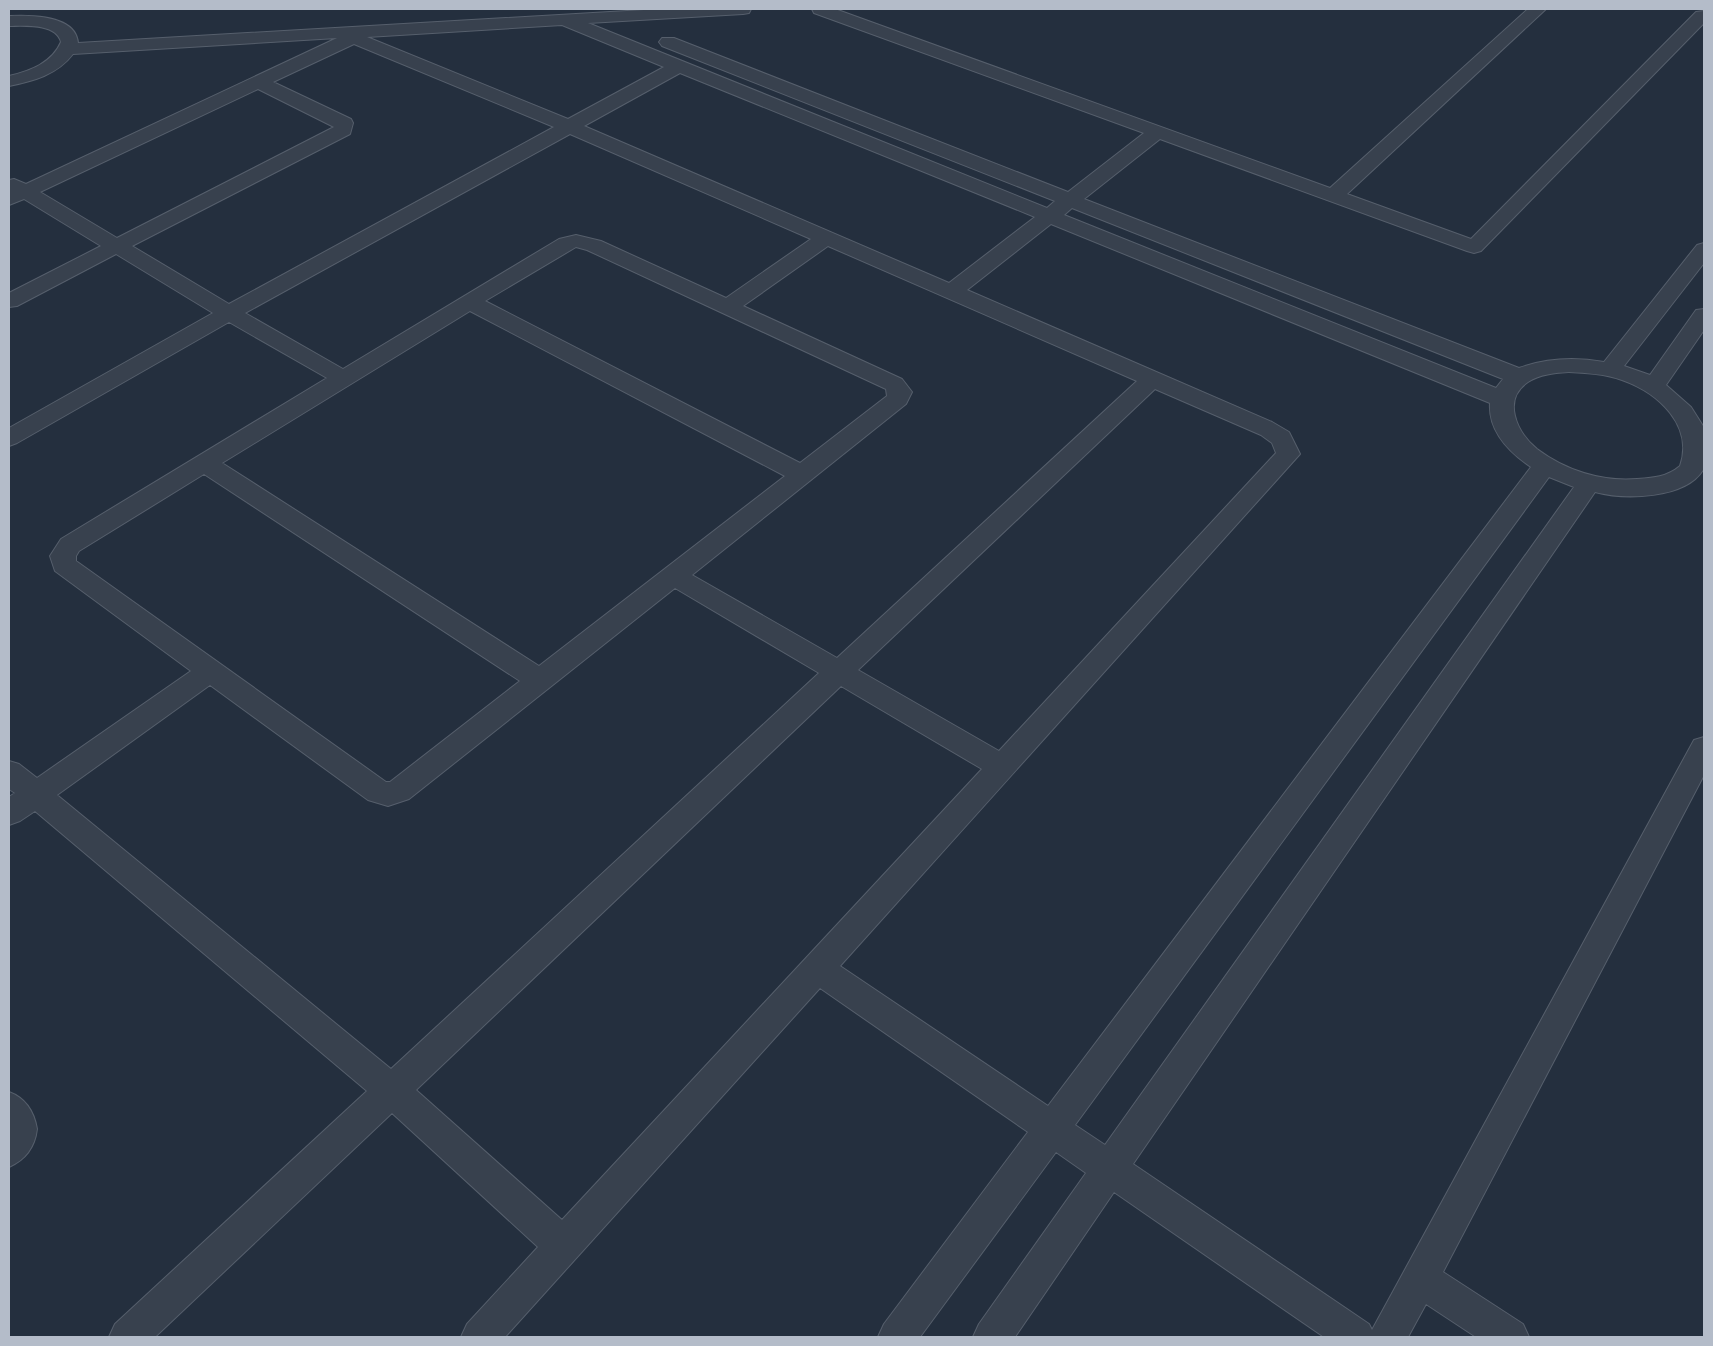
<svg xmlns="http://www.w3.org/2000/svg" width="1713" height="1346" font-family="Barlow,sans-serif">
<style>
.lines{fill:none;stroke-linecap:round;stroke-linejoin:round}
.minor-casing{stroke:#565f6c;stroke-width:2}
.minor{fill:#38414e;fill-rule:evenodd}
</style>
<rect width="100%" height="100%" fill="#242f3e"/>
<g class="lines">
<defs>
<path id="minor" d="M661,9H751L749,13L743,14L588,23L1047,208L1055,201L662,46L659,42L662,38H674L1068,192L1144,133L814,13L812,9H835L1330,188L1528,9H1546L1347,194L1471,239L1696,12L1704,11V23L1481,251L1474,253L1467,251L1160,139L1084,199L1519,368C1547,358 1575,357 1604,362L1697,245L1704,243V263L1624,366L1650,375L1696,310L1704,309V330L1666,385L1691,407L1703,426V470C1685,499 1625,500 1595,492L1133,1164L1369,1324L1372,1330L1694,740L1704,737V775L1443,1272L1523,1324L1529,1337H1476L1426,1304L1408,1337H1324L1114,1192L1015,1337H973L979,1324L1086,1173L1056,1152L920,1337H878L884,1324L1028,1132L820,988L505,1337H461L467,1324L538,1247L392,1113L155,1337H109L115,1324L367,1091L35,811L20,821L9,825V797L15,793L9,789V761L19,764L37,778L191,671L55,571L50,556L61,539L327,378L229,322L17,443L9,446V428L213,313L116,254L17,306L9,307V293L101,246L24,199L9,205V180L14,179L26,184L337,38L73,54C57,75 33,81 9,86V76C30,71 52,63 61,42C56,23 24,26 9,26V16C30,15 76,15 78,43ZM562,25L664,67L568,119L367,37ZM354,44L554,127L229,304L132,246L350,134L353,123L351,119L273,82ZM680,73L1035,217L949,283L584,126ZM258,89L334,127L117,238L40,192ZM570,134L811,239L726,298L601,241L576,235L559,239L343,369L245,313ZM1072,208L1503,379L1496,388L1064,215ZM1051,224L1490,403C1488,431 1509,452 1531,467L1048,1106L840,966L1300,454L1289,432L1272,422L967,290ZM828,246L1137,381L837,658L692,575L906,404L912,392L902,379L743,306ZM576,247L587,250L886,389L887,396L800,463L485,301ZM470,311L785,476L539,666L222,463ZM1569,372C1587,373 1605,374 1622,380C1659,393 1694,426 1680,466C1667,477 1653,478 1637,479C1601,482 1565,470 1537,449C1516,432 1502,399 1528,382C1540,374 1555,373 1569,372ZM1155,389L1261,435L1272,443L1276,453L999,751L858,670ZM204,474L520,681L390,782H386L76,561V556L79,551ZM1549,477L1574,487L1105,1145L1075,1125ZM675,588L819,673L391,1069L57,795L210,685L368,800L388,806L409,799ZM841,686L982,769L562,1220L416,1090Z
M9,1092C25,1098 34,1111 37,1129C35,1147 25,1160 9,1167Z"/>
</defs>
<use href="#minor" class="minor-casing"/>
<use href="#minor" class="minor"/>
</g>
<rect width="1713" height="1346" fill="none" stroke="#b4bcc9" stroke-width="20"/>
</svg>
